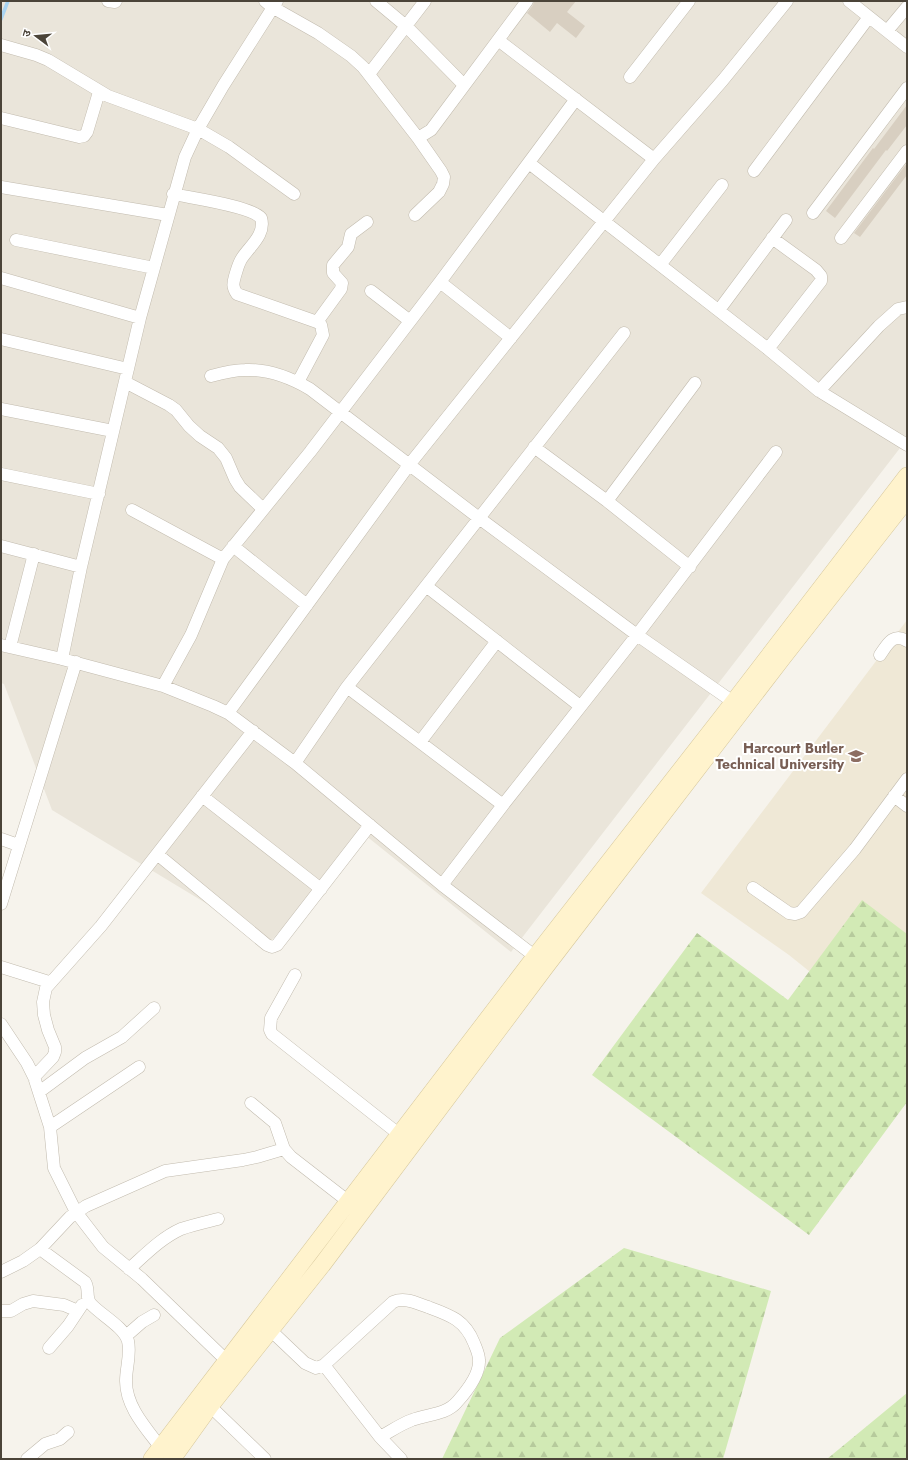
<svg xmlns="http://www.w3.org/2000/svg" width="908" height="1460" font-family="Jost,'Noto Sans Devanagari',sans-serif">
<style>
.residential{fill:#eae5da}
.education{fill:#efe8d6}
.forest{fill:url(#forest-firs)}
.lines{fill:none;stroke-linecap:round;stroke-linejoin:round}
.stream{stroke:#a9d4f2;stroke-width:3.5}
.building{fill:#d8cfc1}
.street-casing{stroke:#c2bbae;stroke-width:13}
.secondary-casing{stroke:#d6c79b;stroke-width:18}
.street{stroke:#fff;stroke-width:12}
.secondary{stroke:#fff3cd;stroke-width:17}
.labels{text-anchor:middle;stroke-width:4;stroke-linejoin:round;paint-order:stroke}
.education-label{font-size:14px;font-weight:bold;fill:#785e54;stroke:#fff;text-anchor:end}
</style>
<defs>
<pattern id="forest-firs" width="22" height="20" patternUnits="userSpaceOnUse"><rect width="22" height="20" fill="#d2eab5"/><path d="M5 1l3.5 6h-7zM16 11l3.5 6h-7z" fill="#b6ca9c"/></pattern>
</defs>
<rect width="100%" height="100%" fill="#f6f3ec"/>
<path class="residential" d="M1,1H907V439L511,952L365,835L270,942L52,810L4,684L1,683Z"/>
<path class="education" d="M907,620V1050L789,955L701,893Z"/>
<path class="forest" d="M862,900L907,934V1102L809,1235L592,1075L697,933L788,1000Z
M624,1248L771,1291L723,1459H442L500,1338Z
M907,1393V1459H827Z"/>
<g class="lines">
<path class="stream" d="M1,19L8,1"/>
</g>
<path class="building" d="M534,1H576L567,12L585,26L576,38L557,23L550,32L527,13L533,5Z
M907,105V125L887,151L886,150L835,218L826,211L873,148L874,149Z
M907,163V175L860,237L854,233Z"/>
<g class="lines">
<defs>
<path id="street" d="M108,1L115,2L116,1
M265,1L272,7L318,33L351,56L363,67L418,138L431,130L527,1
M376,1L406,26L464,85
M849,1L907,47
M887,31L907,7
M498,40L654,159
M1,45L36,55L48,60L108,96L198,129L229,147L294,194
M369,74L425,1
M630,77L689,1
M1,118L79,137L84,136L87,132L99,92
M529,163L768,349L819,391L907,445
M754,171L869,17
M1,187L168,215
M173,194C191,198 251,206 261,218C266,234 250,246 242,258C238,264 237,270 235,276C233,283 232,287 237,294L317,322L321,325L323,335L298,382
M813,213L907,88
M415,215L439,192L443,184L444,177L441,171L418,138
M841,238L907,151
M16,240L154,268
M660,265L722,185
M1,278L140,318
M440,282L511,338
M371,291L410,321
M719,310L786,220
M317,322L341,289L342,283L333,273V265L348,247L351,234L367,222
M1,339L128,369
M768,349L821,281V276L816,270L772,238
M211,376C222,373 234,370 245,370C267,369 291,378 310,389L479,518L637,635L739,706
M125,382L169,405L176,410L189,426L200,436L218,448L226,458L235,479L240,487L263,509
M819,391L879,326L898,309L907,307
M1,409L113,431
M534,447L607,501L690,567
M1,474L99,494
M607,501L695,383
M132,510L223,559
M1,546L81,567
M233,546L307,605
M426,586L580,706
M1,645L62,659L163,686L213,706L228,713L295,763L442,885L541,961
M10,647L34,554
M880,655C887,645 893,632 907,641
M62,659L81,567L140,318L185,157L198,129L223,86L277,1
M163,686L191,635L223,559L310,452L440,282L576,99
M347,687L503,805
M228,713L409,465L654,159L723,80L787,1
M420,742L497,641
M295,763L347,687L624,333
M202,796L321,889
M894,796L907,806
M1,839L18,845
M157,854L267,945L272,947L277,945L370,825
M442,885L503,805L637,635L776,452
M753,888L789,913L795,914L801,912L855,849L907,779
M1,904L76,662
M1,967L49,982
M295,975L271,1018L270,1030L272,1034L400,1135
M1,1024L27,1063L34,1077L50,1127L54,1168L76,1212L103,1247L142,1279L227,1361
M34,1077L53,1057L55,1052V1047L48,1030L44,1015L43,1002L46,988L101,926L253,731
M39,1092L85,1058L122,1037L154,1008
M251,1103L275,1123L284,1149L291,1157L349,1202
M50,1127L139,1067
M40,1249L85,1282C90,1289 85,1298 91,1304C101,1315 124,1327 128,1341C131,1354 126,1368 126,1381C126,1407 146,1428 161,1448
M129,1269C145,1255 161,1238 181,1229C193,1225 206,1222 218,1219
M1,1272L23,1261L40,1249L70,1217L86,1206L165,1171L243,1160L257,1157L284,1149
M1,1311H11L23,1304L33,1301L64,1305L78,1311
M265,1325L305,1363L316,1368L324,1365L393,1302C405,1297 416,1303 428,1307C450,1315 465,1320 474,1343C476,1348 479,1354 479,1360C480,1375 466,1392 457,1402C446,1415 427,1414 412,1420C401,1424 391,1431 380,1437
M126,1336L142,1322L154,1315
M49,1348L68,1326L82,1305
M324,1365L380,1437L401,1459
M210,1406L265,1459
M27,1459L45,1444L60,1439L68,1432"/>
<path id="secondary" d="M152,1459L535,957L726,712L907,476
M172,1459L210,1406L322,1265L546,966L783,657L907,499"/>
</defs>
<use href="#street" class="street-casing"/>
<use href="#secondary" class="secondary-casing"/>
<use href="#street" class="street"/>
<use href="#secondary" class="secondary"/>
</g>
<defs>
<symbol id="university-bare" viewBox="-9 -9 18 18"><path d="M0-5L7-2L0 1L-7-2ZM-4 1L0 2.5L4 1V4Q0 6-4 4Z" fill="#8d6e63" stroke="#fff" stroke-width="2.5" paint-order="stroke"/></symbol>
</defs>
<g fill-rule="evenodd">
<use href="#university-bare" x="845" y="745" width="22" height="22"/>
</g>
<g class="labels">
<g class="education-label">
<text x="844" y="753">Harcourt Butler<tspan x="844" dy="16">Technical University</tspan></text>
</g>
</g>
<rect width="908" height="1460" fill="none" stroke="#4b4439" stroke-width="4"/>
<g transform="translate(36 36) rotate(286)" stroke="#ffffff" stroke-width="3" paint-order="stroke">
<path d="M0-3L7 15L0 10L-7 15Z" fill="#4b4439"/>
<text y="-6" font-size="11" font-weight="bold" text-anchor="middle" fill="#4b4439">उ</text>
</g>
</svg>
